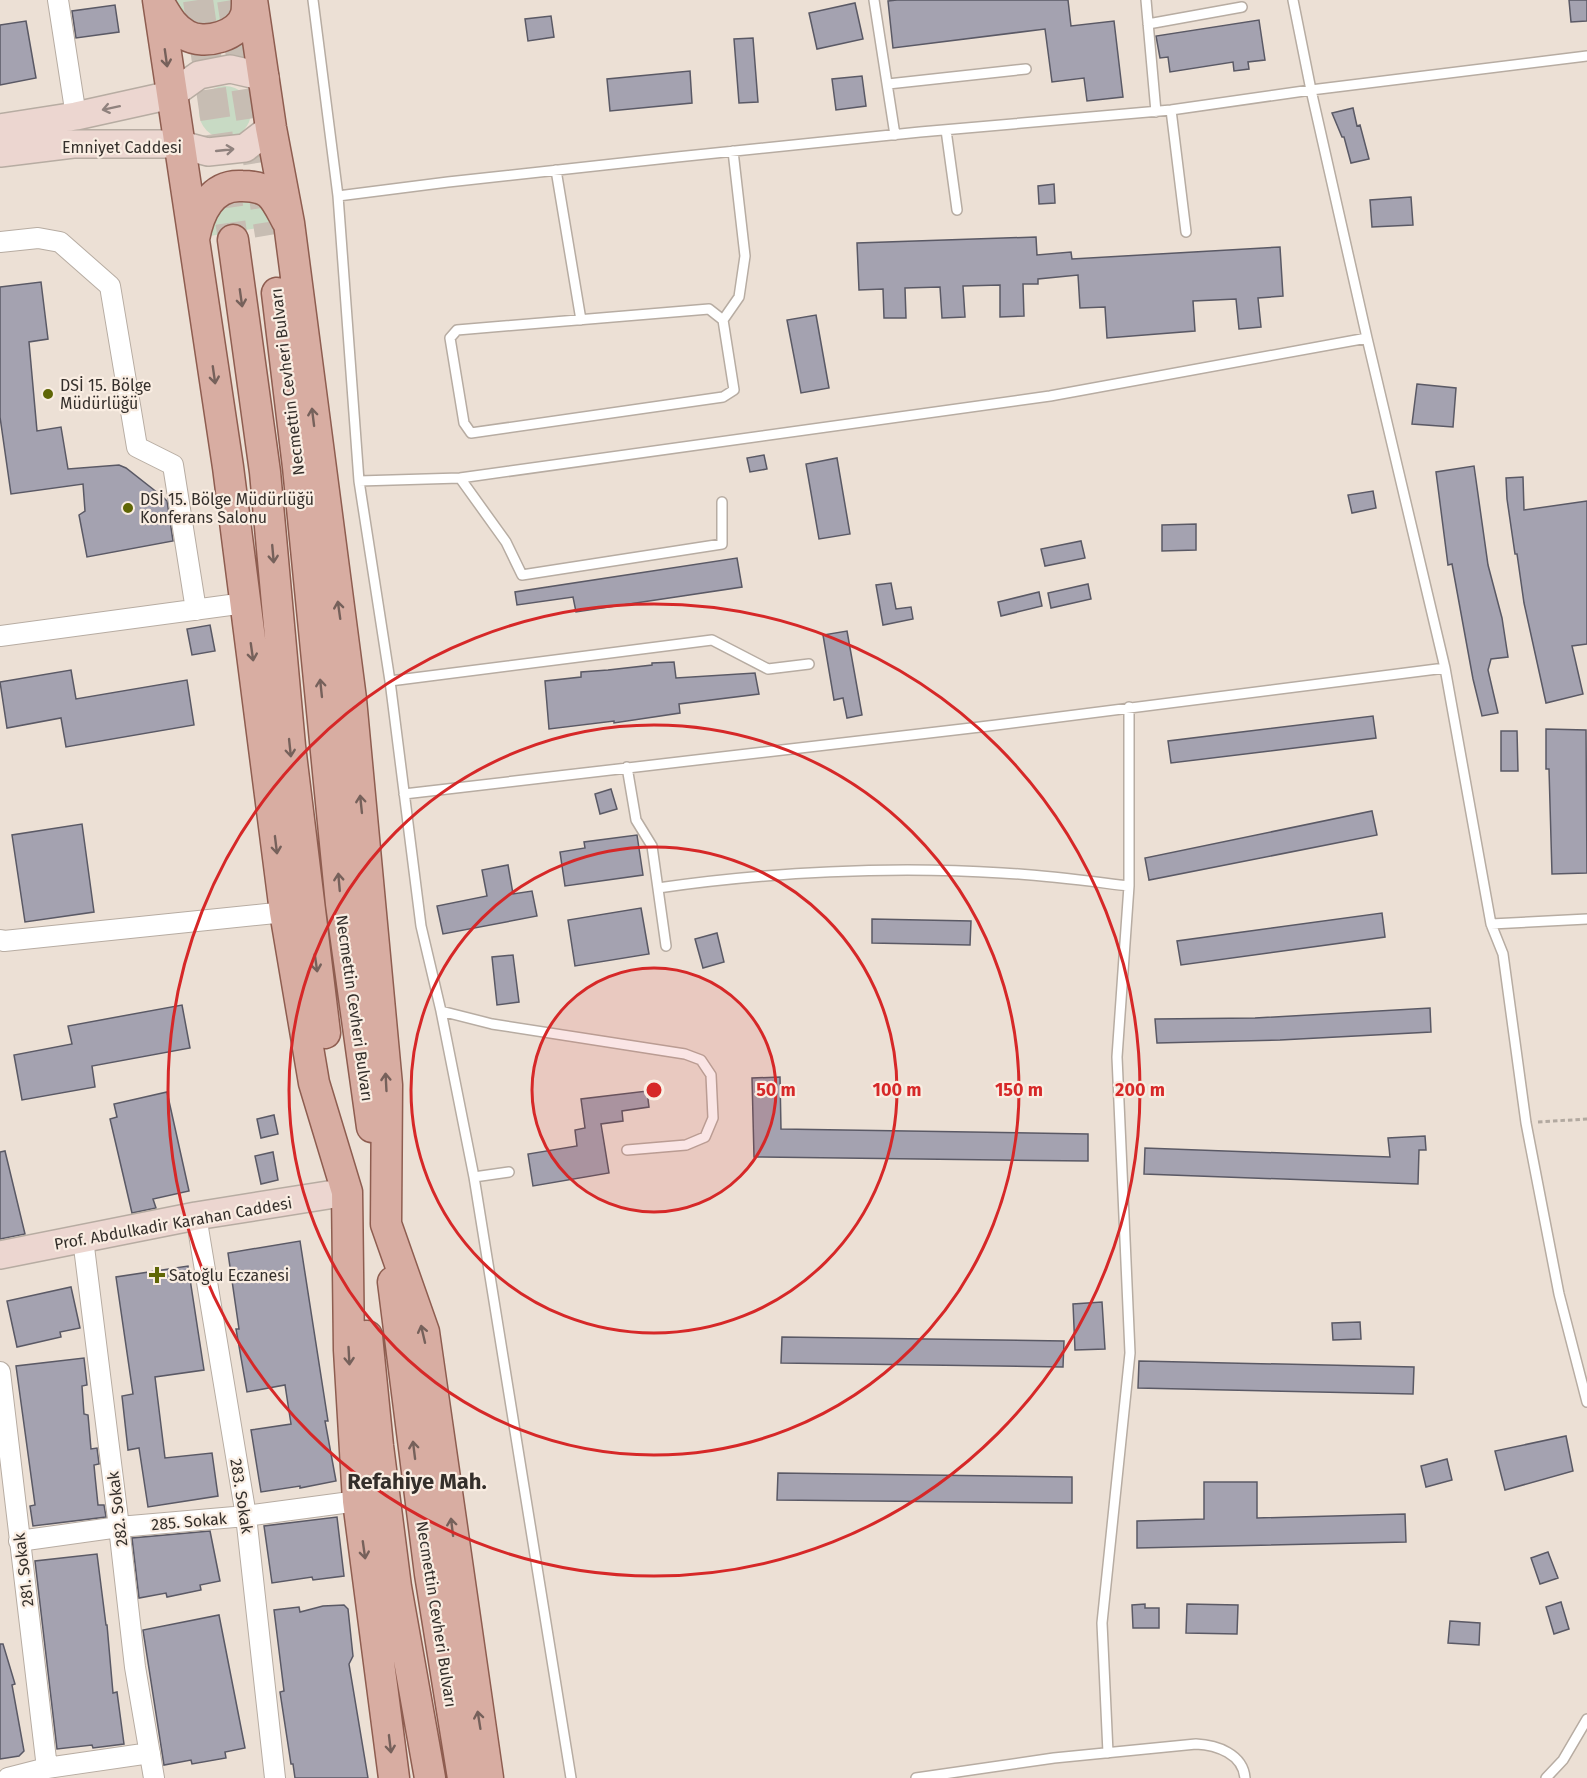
<svg xmlns="http://www.w3.org/2000/svg" width="1587" height="1778" font-family="'Fira Sans',sans-serif">
<style>
.green{fill:#c8dac4}
.building{fill:#a4a2b0;stroke:#5a5965;stroke-width:1.5}
.lines{fill:none;stroke-linecap:round;stroke-linejoin:round}
.primary-tunnel{stroke:#c7bdb3;stroke-width:30;stroke-dasharray:30 15;stroke-linecap:butt}
.service-casing{stroke:#b7aca2;stroke-width:12}
.minor-casing{stroke:#b7aca2;stroke-width:22}
.secondary-casing{stroke:#b7aca2;stroke-width:30}
.primary-casing{stroke:#8e5d50;stroke-width:33}
.path{stroke:#b2a9a0;stroke-width:3;stroke-dasharray:4.5 3;stroke-linecap:butt}
.service{stroke:#fff;stroke-width:9}
.minor{stroke:#fff;stroke-width:20}
.secondary{stroke:#ecd6d0;stroke-width:27}
.primary{stroke:#d8ada2;stroke-width:30}
.oneway{stroke:#76615b}
.oneway2{stroke:#90827e}
.ring{fill:none;stroke:#d62828;stroke-width:3}
.poi-dot{fill:#5f6605;stroke:#f9ede2;stroke-width:2}
.labels{text-anchor:middle;stroke-width:4.5;stroke-linejoin:round;paint-order:stroke}
.street-label{font-size:16px;fill:#342f2b;stroke:#f9ede2}
.poi-label{font-size:16px;fill:#342f2b;stroke:#f9ede2;text-anchor:start}
.district-label{font-size:22px;font-weight:bold;fill:#342f2b;stroke:#f9ede2}
.centre{fill:#d62828;stroke:#f9ede2;stroke-width:3}
.ring-label{font-size:18px;text-anchor:middle;font-weight:bold;fill:#d62828;stroke:#f9ede2;stroke-width:4.5;stroke-linejoin:round;paint-order:stroke}
</style>
<rect width="100%" height="100%" fill="#ece0d5"/>
<path class="green" d="M172,0H238C237,7 232,10 228,16C215,30 190,29 178,13C175,9 174,4 172,0Z
M199 112a26 26 0 1 1 52 0a26 26 0 1 1-52 0Z
M235,197C260,200 265,201 275,225L204,237L209,217Z"/>
<path class="building" d="M897,0H1068L1071,26L1114,21L1123,97L1087,101L1084,78L1052,82L1045,29L893,48L888,1Z
M1569,0H1587V21L1571,22Z
M855,3L863,39L817,49L809,13Z
M115,5L119,32L76,38L72,11Z
M551,16L554,37L528,41L525,19Z
M1259,20L1265,60L1248,62L1249,69L1234,71L1233,62L1170,72L1168,57L1160,58L1156,36Z
M26,21L36,78L0,85V25Z
M753,38L758,102L739,103L734,39Z
M690,71L692,103L610,111L607,79Z
M862,76L866,106L836,110L832,79Z
M1353,108L1357,126L1360,125L1369,159L1351,163L1344,137H1342L1332,113Z
M1054,184L1055,203L1039,204L1038,186Z
M1411,197L1413,225L1372,227L1370,200Z
M1036,237L1037,255L1071,252L1072,259L1280,247L1283,296L1258,298L1261,327L1239,329L1236,299L1193,301L1195,331L1107,338L1105,307L1080,308L1078,275L1038,279V284H1023L1024,316L1000,317V285L963,286L965,317L942,318L940,287L905,288L906,318H884L883,289L859,290L857,243Z
M41,282L48,339L29,342L37,431L61,427L68,469L119,465L126,468L163,497L167,501L173,541L87,557L79,515L85,511L83,484L11,494L0,417V287Z
M816,315L829,388L801,393L787,320Z
M1417,384L1456,388L1453,427L1412,424Z
M764,455L767,469L750,472L747,458Z
M837,458L850,534L819,539L806,464Z
M1474,466L1488,565L1502,618L1508,657L1491,659L1488,670L1498,713L1482,716L1473,679L1452,564L1448,565L1436,472Z
M1523,477L1524,510L1587,501V644L1572,646L1583,694L1546,703L1524,603L1517,554H1515L1507,499L1506,478Z
M1373,491L1376,508L1352,513L1348,495Z
M1196,524V550L1162,551V525Z
M1081,541L1085,558L1045,566L1041,549Z
M737,558L742,587L576,612L573,597L517,605L515,592Z
M891,583L896,609L911,607L913,619L883,625L876,585Z
M1088,584L1091,599L1051,608L1048,593Z
M1039,592L1042,606L1001,616L998,602Z
M210,625L215,651L192,655L187,629Z
M847,631L862,715L847,718L843,698L834,700L823,635Z
M674,662L676,678L755,673L759,694L679,704L680,713L614,723V721L549,729L545,681L581,677V672L608,670L652,665V663Z
M71,670L76,699L187,680L194,725L66,747L61,718L7,728L0,682Z
M1373,716L1376,738L1171,763L1168,741Z
M1546,729L1586,730L1587,873L1552,874L1549,769H1546Z
M1501,731H1517L1518,771H1501Z
M611,789L617,809L600,814L595,794Z
M1372,811L1377,835L1149,880L1145,858Z
M82,824L94,912L25,922L12,835Z
M637,835L643,875L565,886L560,852L585,848L584,842Z
M508,865L513,894L532,891L537,916L443,934L437,906L487,896L482,870Z
M641,908L649,954L575,966L568,920Z
M1382,913L1385,937L1181,965L1177,941Z
M872,919L971,921L970,945L872,943Z
M717,933L724,962L703,968L695,939Z
M513,955L519,1002L497,1005L492,957Z
M182,1005L190,1048L92,1066L95,1087L22,1100L14,1055L72,1044L68,1026Z
M1430,1008L1431,1032L1280,1040L1157,1043L1155,1019L1255,1018Z
M780,1077L781,1129L1088,1134V1161L754,1157L752,1078Z
M647,1091L649,1107L622,1111L623,1121L601,1124L609,1173L533,1186L528,1154L577,1146L575,1130L585,1128L581,1099Z
M167,1092L189,1191L153,1199L156,1208L132,1213L110,1119L117,1117L114,1104Z
M274,1115L278,1134L261,1138L257,1119Z
M1425,1136L1426,1150H1419L1418,1184L1144,1174L1145,1148L1390,1157L1388,1138Z
M5,1151L25,1234L0,1239V1152Z
M273,1152L278,1180L261,1184L255,1156Z
M300,1241L328,1421H325L336,1481L300,1488V1486L261,1492L251,1430L291,1424L285,1385L247,1392L236,1329H239L228,1253Z
M188,1266L204,1370L155,1377L165,1458L212,1453L218,1496L148,1507L139,1448L128,1450L122,1396L133,1394L116,1277Z
M71,1287L80,1328L60,1332L61,1337L17,1347L7,1301Z
M1102,1302L1105,1349L1075,1350L1073,1304Z
M1360,1322L1361,1339L1333,1340L1332,1323Z
M782,1337L1064,1341L1063,1367L781,1363Z
M84,1358L87,1385L82,1386L84,1414L88,1415L91,1449L97,1448L99,1464L94,1465L95,1476L98,1505H104L106,1517L33,1526L30,1506L35,1505L16,1366Z
M1139,1361L1414,1367L1413,1394L1138,1388Z
M1566,1436L1573,1471L1505,1490L1495,1451Z
M1447,1459L1452,1480L1426,1487L1421,1466Z
M778,1473L1072,1477V1503L777,1500Z
M1204,1482H1257V1518L1405,1514L1406,1542L1137,1548V1521L1204,1519Z
M337,1517L344,1576L313,1580L312,1577L272,1583L264,1526Z
M210,1531L220,1581L200,1585L201,1590L167,1597L166,1593L139,1598L132,1538Z
M1548,1552L1558,1578L1540,1584L1531,1558Z
M97,1554L106,1625H107L113,1693L117,1692L124,1744L93,1748L92,1745L57,1749L35,1561Z
M1561,1602L1569,1629L1554,1634L1546,1607Z
M1145,1604V1608H1159V1628H1133L1132,1605Z
M1187,1604L1238,1605L1237,1634L1186,1633Z
M344,1605L348,1609L353,1656L349,1664L368,1778H295L293,1764H291L280,1692L284,1691L274,1610L299,1607L300,1612L323,1606Z
M219,1615L245,1748L225,1752L226,1758L192,1764L191,1760L164,1765L143,1630Z
M1450,1621L1480,1623L1479,1645L1448,1643Z
M0,1644H3L15,1684L12,1685L24,1751L19,1756L0,1759Z"/>
<g class="lines">
<path class="primary-tunnel" d="M198,0L233,240
M232,0L270,235"/>
<defs>
<path id="service" d="M313,0L338,196L359,481L390,681L421,926L441,1011L474,1177L571,1778
M874,0L895,135
M1146,0L1156,112
M1293,0L1311,90L1367,338L1445,668L1491,924L1503,954L1526,1123L1559,1294L1587,1402
M1148,24L1242,7
M888,84L1026,69
M1171,110L1186,232
M946,130L957,210
M556,170L581,320
M338,196L448,182L677,157L920,132L1171,110L1311,90L1587,56
M709,309L723,320L734,390L723,397L471,433L464,423L450,338L457,330Z
M723,320L739,297L745,256L733,151
M460,478L506,542L522,575L722,544V502
M359,481L460,478L1050,396L1367,338
M390,681L712,640L768,669L809,664
M627,767L636,820L652,846L666,946
M404,794L980,727L1445,668
M658,888C768,872 891,866 1002,873C1044,875 1087,881 1129,886
M1491,924L1587,919
M441,1011L492,1024L685,1054L701,1060L711,1075L713,1118L705,1137L686,1145L627,1150
M474,1177L509,1172
M1108,1753L1102,1623L1130,1353L1117,1057L1129,886V707
M916,1778L1054,1758L1196,1744C1217,1745 1243,1754 1245,1778
M1546,1778L1563,1760L1587,1719"/>
<path id="minor" d="M58,0L76,116
M0,242L38,238L60,242L110,286L137,447L173,465L196,610
M0,636L245,603
M0,940L4,941L285,912
M196,1216L246,1516L275,1778
M83,1239L119,1527L135,1667L154,1778
M0,1372L47,1768
M19,1541L119,1527L246,1516L358,1501
M8,1778L47,1768L150,1753"/>
<path id="secondary" d="M0,128L76,116L171,95L199,75L230,69L265,77
M0,153L73,144H178L208,152L245,148L271,128
M0,1255L196,1216L347,1192"/>
<path id="primary" d="M158,0L228,467L285,912L314,1083L347,1192L349,1350L358,1501L394,1778
M252,0L271,128L289,223L351,699L387,1085L386,1224L424,1332L488,1778
M159,3C167,16 172,27 186,35C204,46 240,36 246,14C247,10 247,4 247,0
M194,239C199,212 211,184 242,186C251,186 262,188 269,193C277,200 282,212 287,221
M233,240L265,472L290,746L325,1033
M277,293L298,467L341,904L372,1127
M393,1282L430,1574L463,1778
M367,1336L378,1446L396,1587L430,1778"/>
</defs>
<use href="#service" class="service-casing"/>
<use href="#minor" class="minor-casing"/>
<use href="#secondary" class="secondary-casing"/>
<use href="#primary" class="primary-casing"/>
<path class="path" d="M1538,1122L1587,1119"/>
<use href="#service" class="service"/>
<use href="#minor" class="minor"/>
<use href="#secondary" class="secondary"/>
<use href="#primary" class="primary"/>
</g>
<defs><path id="oneway-shaft" d="M-6 0H5M1.5-3L5.5 0L1.5 3" fill="none" stroke-width="1.6" stroke-linecap="round" stroke-linejoin="round" transform="scale(1.5)"/></defs>
<g class="oneway">
<use href="#oneway-shaft" transform="translate(166 58) rotate(82)"/>
<use href="#oneway-shaft" transform="translate(241 298) rotate(82)"/>
<use href="#oneway-shaft" transform="translate(214 375) rotate(82)"/>
<use href="#oneway-shaft" transform="translate(313 417) rotate(-97)"/>
<use href="#oneway-shaft" transform="translate(273 554) rotate(85)"/>
<use href="#oneway-shaft" transform="translate(339 610) rotate(-98)"/>
<use href="#oneway-shaft" transform="translate(252 652) rotate(82)"/>
<use href="#oneway-shaft" transform="translate(321 688) rotate(-96)"/>
<use href="#oneway-shaft" transform="translate(290 748) rotate(84)"/>
<use href="#oneway-shaft" transform="translate(361 804) rotate(-96)"/>
<use href="#oneway-shaft" transform="translate(276 845) rotate(83)"/>
<use href="#oneway-shaft" transform="translate(339 882) rotate(-95)"/>
<use href="#oneway-shaft" transform="translate(316 963) rotate(82)"/>
<use href="#oneway-shaft" transform="translate(386 1082) rotate(-93)"/>
<use href="#oneway-shaft" transform="translate(423 1334) rotate(-103)"/>
<use href="#oneway-shaft" transform="translate(349 1356) rotate(87)"/>
<use href="#oneway-shaft" transform="translate(414 1450) rotate(-97)"/>
<use href="#oneway-shaft" transform="translate(452 1527) rotate(-97)"/>
<use href="#oneway-shaft" transform="translate(364 1550) rotate(82)"/>
<use href="#oneway-shaft" transform="translate(479 1720) rotate(-99)"/>
<use href="#oneway-shaft" transform="translate(390 1744) rotate(83)"/>
</g>
<g class="oneway2">
<use href="#oneway-shaft" transform="translate(111 108) rotate(168)"/>
<use href="#oneway-shaft" transform="translate(225 150) rotate(-6)"/>
</g>
<circle cx="654" cy="1090" r="122" fill="#d62828" fill-opacity=".12"/>
<g class="ring">
<circle cx="654" cy="1090" r="122"/>
<circle cx="654" cy="1090" r="243"/>
<circle cx="654" cy="1090" r="365"/>
<circle cx="654" cy="1090" r="486"/>
</g>
<g class="poi-dot">
<circle cx="48" cy="394" r="6"/>
<circle cx="128" cy="508" r="6"/>
<path d="M154 1266h6v6h6v6h-6v6h-6v-6h-6v-6h6z"/>
</g>
<g class="labels">
<g class="street-label">
<text x="122" y="153">Emniyet Caddesi</text>
<text transform="translate(287 382) rotate(-97)" y="6">Necmettin Cevheri Bulvarı</text>
<text transform="translate(355 1008) rotate(82)" y="6">Necmettin Cevheri Bulvarı</text>
<text transform="translate(173 1223) rotate(-10)" y="6">Prof. Abdulkadir Karahan Caddesi</text>
<text transform="translate(242 1496) rotate(81)" y="6">283. Sokak</text>
<text transform="translate(117 1509) rotate(-97)" y="6">282. Sokak</text>
<text transform="translate(189 1521) rotate(-5)" y="6">285. Sokak</text>
<text transform="translate(23 1570) rotate(-97)" y="6">281. Sokak</text>
<text transform="translate(437 1614) rotate(81)" y="6">Necmettin Cevheri Bulvarı</text>
</g>
<g class="poi-label">
<text x="60" y="391">DSİ 15. Bölge<tspan x="60" dy="18">Müdürlüğü</tspan></text>
<text x="140" y="505">DSİ 15. Bölge Müdürlüğü<tspan x="140" dy="18">Konferans Salonu</tspan></text>
<text x="169" y="1281">Satoğlu Eczanesi</text>
</g>
<g class="district-label">
<text x="417" y="1489">Refahiye Mah.</text>
</g>
</g>
<circle cx="654" cy="1090" r="9" class="centre"/>
<g class="ring-label">
<text x="776" y="1096">50 m</text>
<text x="897" y="1096">100 m</text>
<text x="1019" y="1096">150 m</text>
<text x="1140" y="1096">200 m</text>
</g>
</svg>
